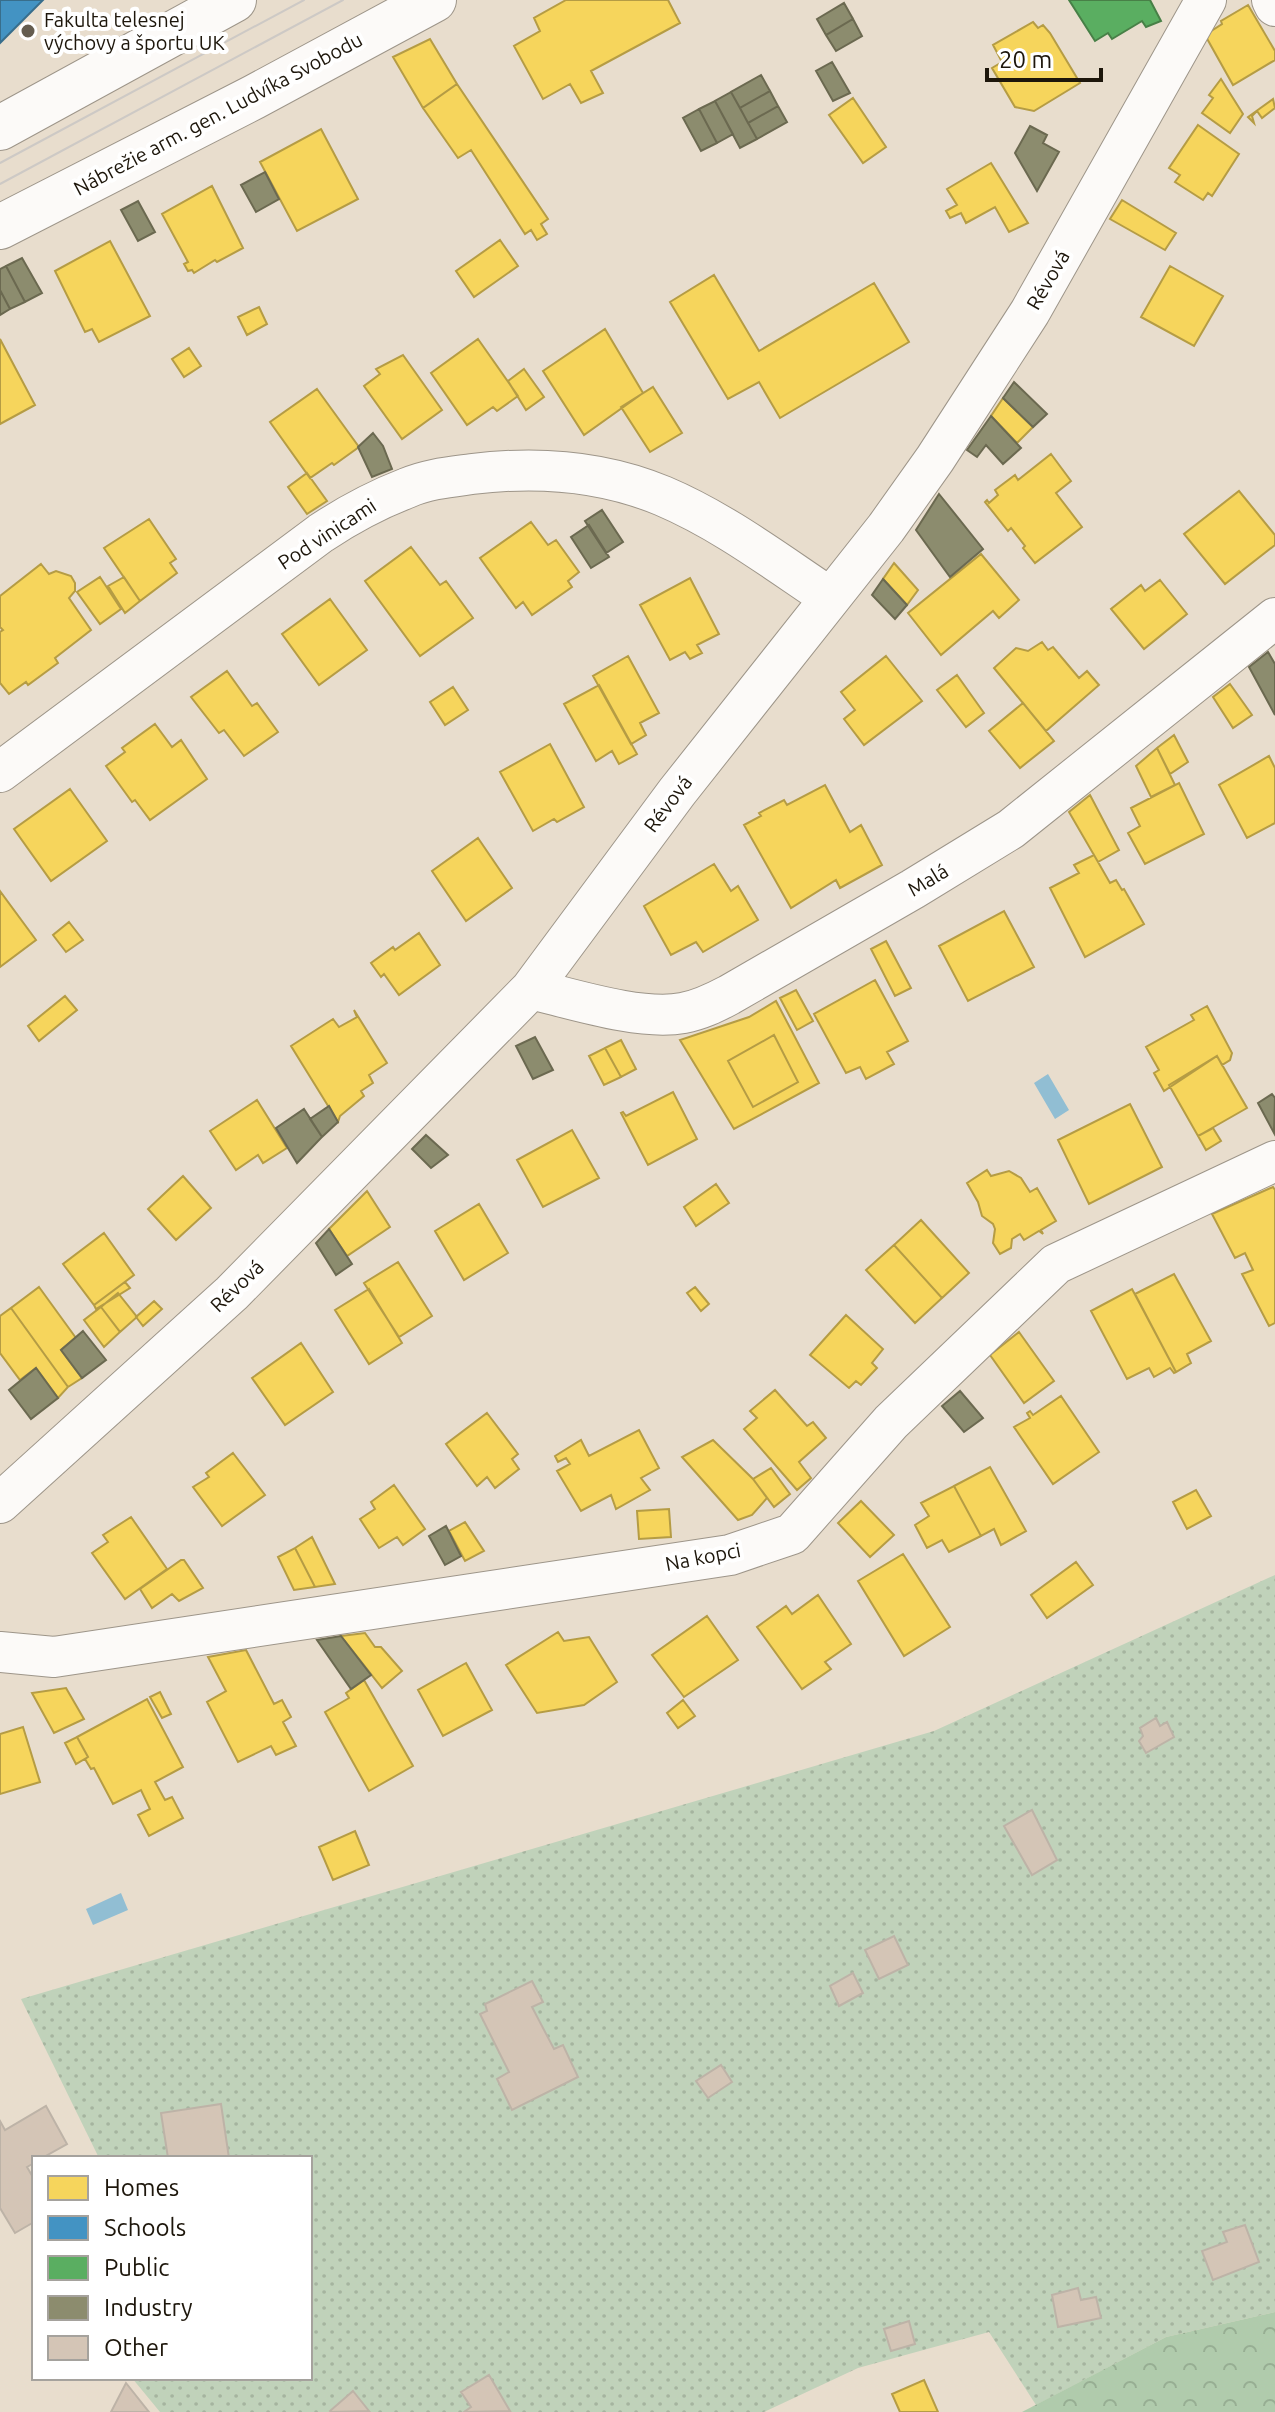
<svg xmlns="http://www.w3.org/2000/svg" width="1275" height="2412" font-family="Ubuntu,sans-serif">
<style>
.green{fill:url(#green-dots)}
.forest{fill:url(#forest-crowns)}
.water{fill:#91bed3}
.homes{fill:#f6d55c;stroke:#b59c44;stroke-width:2}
.schools{fill:#4393c3;stroke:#386e8c;stroke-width:2}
.public{fill:#5aae61;stroke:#488047;stroke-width:2}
.industry{fill:#8c8c6e;stroke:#6b6950;stroke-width:2}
.building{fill:#d4c5b6;stroke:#bdb3a7;stroke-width:2}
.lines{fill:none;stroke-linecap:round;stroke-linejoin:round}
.minor-casing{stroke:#9d9589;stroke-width:42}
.secondary-casing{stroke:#9d9589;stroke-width:46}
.minor{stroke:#fcfaf8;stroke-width:40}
.secondary{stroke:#fcfaf8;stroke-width:44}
.tram{stroke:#cdc9c5;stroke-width:2}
.poi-dot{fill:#645c4f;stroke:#fff;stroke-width:3}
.labels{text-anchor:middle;stroke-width:8;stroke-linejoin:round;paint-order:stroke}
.poi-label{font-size:20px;fill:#1d160b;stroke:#fff;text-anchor:start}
.street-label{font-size:20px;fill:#1d160b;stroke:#fff}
</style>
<defs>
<pattern id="green-dots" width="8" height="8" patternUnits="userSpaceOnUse" patternTransform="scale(2)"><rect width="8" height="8" fill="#c0d2ba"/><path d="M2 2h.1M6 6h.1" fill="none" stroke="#a5b49f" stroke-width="1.8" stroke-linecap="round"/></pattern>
<pattern id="forest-crowns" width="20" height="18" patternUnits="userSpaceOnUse" patternTransform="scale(2)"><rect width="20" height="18" fill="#b0cbac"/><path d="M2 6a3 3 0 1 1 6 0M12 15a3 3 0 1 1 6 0" fill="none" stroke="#97ae93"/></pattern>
</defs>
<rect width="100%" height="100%" fill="#e8ddcd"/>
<path class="green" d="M1275,1575V2312L1166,2337L1036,2405L989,2332L858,2368L764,2412H160L132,2378H310V2158H99L21,1999L934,1731Z"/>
<path class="forest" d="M1275,2312V2412H1022L1166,2337Z"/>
<path class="water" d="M1048,1074L1069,1110L1055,1119L1034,1083Z
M121,1893L128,1910L93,1925L86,1909Z"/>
<path class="homes" d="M566,0H668L680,23L591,71L603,93L581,103L570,84L543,99L514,46L540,31L534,18Z
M1248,5L1275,51V60L1233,85L1205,35L1222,24L1221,21Z
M1033,22L1038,28L1043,25L1050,33L1080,83L1034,111L1015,107L992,68L1002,62L993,45Z
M430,39L457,84L423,108L393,57Z
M1221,79L1243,114L1230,133L1202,113L1213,98L1209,95Z
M457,84L548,219L541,224L547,234L537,240L531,230L525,234L471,150L458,158L423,108Z
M853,98L886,147L863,163L829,115Z
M1273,99L1275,108L1262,118L1257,111L1252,116L1254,123L1248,117Z
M1198,125L1239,154L1212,196L1208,193L1203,200L1175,182L1180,175L1169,168Z
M321,129L358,199L297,231L260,162Z
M991,163L1028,223L1009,232L995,207L966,223L961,213L950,218L946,211L957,205L947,189Z
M212,186L243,248L217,262L215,260L194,273L192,270L188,271L184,264L188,262L162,214Z
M1122,200L1176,233L1165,250L1110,219Z
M500,240L518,266L474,297L456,271Z
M110,241L150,316L99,342L92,329L85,332L55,271Z
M1170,266L1223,296L1194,346L1141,317Z
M714,275L759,351L874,283L909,342L780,418L759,382L728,399L670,302Z
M259,307L267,324L247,335L238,317Z
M605,329L643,393L584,435L543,371Z
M0,339L35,405L0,424Z
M478,339L518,396L497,411L493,407L467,425L431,373Z
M189,348L201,366L184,377L172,359Z
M403,355L442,410L402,439L364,386L380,374L376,369Z
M524,369L544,397L526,410L508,381Z
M653,387L682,433L650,452L621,407Z
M317,389L359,447L334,465L332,463L310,478L270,422Z
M1003,398L1033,427L1017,443L991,416Z
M1051,454L1071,481L1056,493L1082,527L1035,563L1023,548L1025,546L1011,528L1008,531L985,502L987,500L989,503L998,495L995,490L1015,475L1018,480Z
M307,473L327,501L307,514L288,487Z
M1239,491L1275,535V545L1225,584L1184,534Z
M149,519L176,559L170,563L177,573L140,601L104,548Z
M531,522L548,545L556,540L579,572L568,581L572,587L532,615L523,602L516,608L480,558Z
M411,547L440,585L446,581L473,618L420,656L365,581Z
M981,554L1019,600L999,618L993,611L941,655L908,613Z
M894,563L918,590L907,605L883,579Z
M41,564L49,574L56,571L71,576L75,583V591L69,598L91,630L55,658L58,663L28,685L26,682L9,694L0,683V632L3,630L0,627V596Z
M100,577L121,609L100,624L77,592Z
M124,577L140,601L125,613L108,586Z
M690,578L719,634L697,645L702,653L690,659L685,652L670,660L640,605Z
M1160,580L1187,614L1144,649L1111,609L1141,585L1145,591Z
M330,599L367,650L319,685L282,634Z
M1042,642L1048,650L1053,647L1079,678L1087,671L1099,685L1046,731L994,668L1016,648L1028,651Z
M628,656L659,713L640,723L646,735L631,744L593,676Z
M886,656L922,701L864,745L844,719L855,710L841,692Z
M227,671L252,706L257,703L278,732L244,756L224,730L219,733L191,697Z
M957,675L984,713L966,727L937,690Z
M1230,684L1252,715L1233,728L1213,697Z
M599,685L637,754L619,764L612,751L596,761L564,704Z
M453,687L468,710L445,725L430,702Z
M1023,703L1054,741L1020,768L989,731Z
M155,724L172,747L181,740L207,779L150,820L135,800L132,802L106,766L125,752L122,748Z
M1174,735L1188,762L1170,774L1157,748Z
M550,744L584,807L557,822L554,819L533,831L500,772Z
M1157,748L1175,785L1151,797L1136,766Z
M1269,756L1275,768V823L1247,838L1219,785Z
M1179,783L1204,834L1145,864L1128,833L1140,826L1131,808Z
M825,785L850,832L861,825L882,865L840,888L836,880L791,908L744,825L761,816L759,813L784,800L787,805Z
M70,789L107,841L51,881L14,829Z
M1090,795L1119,850L1098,862L1069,812Z
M478,838L512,888L466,921L432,871Z
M1094,855L1110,883L1116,880L1122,890L1124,889L1144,924L1085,957L1050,888L1079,873L1074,865Z
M714,864L731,891L738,886L758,920L703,952L696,942L671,955L644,906Z
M0,891L36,940L0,967Z
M1004,911L1034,967L968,1001L939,946Z
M69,922L83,940L66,952L53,935Z
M419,933L440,965L399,995L384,974L381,977L371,963L393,947L395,950Z
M886,941L911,988L895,996L871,949Z
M875,980L908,1041L887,1052L894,1064L866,1079L860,1067L846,1073L814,1014Z
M796,990L813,1021L797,1030L780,998Z
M65,996L77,1010L39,1041L28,1026Z
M776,1001L819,1083L734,1129L680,1040L749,1017Z
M1207,1006L1232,1053L1230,1060L1222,1065L1217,1056L1164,1091L1154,1073L1159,1070L1146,1047L1194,1020L1191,1015Z
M354,1010L387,1063L369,1075L373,1083L361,1091L364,1096L340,1116L338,1122L291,1046L333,1019L339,1027L357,1017Z
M774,1035L798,1082L753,1107L728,1061Z
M621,1040L636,1069L621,1077L605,1048Z
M605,1048L621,1077L604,1085L589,1056Z
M1217,1056L1247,1108L1198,1136L1169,1085Z
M673,1092L697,1139L648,1165L621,1113L623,1112L626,1116Z
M257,1100L287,1148L263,1163L258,1155L236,1170L210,1131Z
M1130,1104L1162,1167L1089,1204L1058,1140Z
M1213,1128L1221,1141L1206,1150L1198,1136Z
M572,1130L599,1178L543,1207L517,1160Z
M987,1170L991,1176L1009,1171L1021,1178L1030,1192L1037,1188L1056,1221L1041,1230L1043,1234L1039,1231L1024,1240L1020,1234L1012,1239L1011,1248L1000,1254L993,1243L995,1229L993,1224L982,1216L978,1202L967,1183Z
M183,1176L211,1208L176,1240L148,1209Z
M716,1184L729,1203L696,1226L684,1207Z
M1273,1187L1275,1190V1323L1269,1326L1242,1274L1253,1270L1245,1253L1235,1258L1212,1214Z
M367,1191L390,1227L347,1256L329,1229Z
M479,1204L508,1253L464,1280L435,1231Z
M921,1220L969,1273L942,1298L894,1245Z
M104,1233L134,1275L94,1305L63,1264Z
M894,1245L942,1298L915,1323L866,1270Z
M398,1262L432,1316L399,1337L364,1283Z
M1174,1274L1211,1341L1187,1354L1191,1363L1176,1372L1135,1294Z
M125,1282L130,1288L96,1309L94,1305Z
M39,1287L76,1338L61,1350L82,1378L68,1387L11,1308Z
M695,1287L709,1304L701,1311L687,1293Z
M369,1289L402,1343L369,1364L335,1310Z
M1132,1289L1176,1372L1174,1373L1170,1368L1154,1377L1149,1368L1127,1379L1091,1311Z
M118,1293L137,1317L120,1332L101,1307Z
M154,1301L162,1309L143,1326L136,1317Z
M101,1307L120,1332L104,1347L84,1320Z
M11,1308L68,1387L58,1398L36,1368L20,1380L0,1353V1316Z
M846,1315L883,1349L872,1363L877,1368L861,1385L856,1381L849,1388L810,1355Z
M1019,1332L1054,1381L1024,1403L990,1355Z
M301,1343L333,1392L285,1425L252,1378Z
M775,1390L807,1426L813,1422L826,1438L799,1462L811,1478L797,1490L744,1429L757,1418L750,1411Z
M1061,1396L1099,1452L1053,1484L1014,1427L1030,1418L1027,1413L1030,1411L1033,1415Z
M487,1413L518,1454L512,1459L519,1469L495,1488L487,1477L477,1486L446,1444Z
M639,1430L659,1468L641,1478L650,1490L616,1509L611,1495L581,1511L557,1471L570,1464L566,1458L558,1462L555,1456L581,1440L589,1456Z
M713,1440L753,1479L767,1498L752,1515L738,1520L682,1457Z
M233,1453L265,1495L222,1526L193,1487L209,1477L206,1473Z
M990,1467L1026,1531L1001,1545L994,1529L981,1536L954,1486Z
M771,1468L790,1494L774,1507L753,1479Z
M394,1485L425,1529L403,1545L397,1537L379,1548L360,1519L375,1509L371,1502Z
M954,1486L981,1536L949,1552L942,1540L927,1548L915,1525L929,1516L921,1503Z
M1196,1490L1211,1516L1187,1529L1173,1502Z
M861,1501L894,1535L870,1557L838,1523Z
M669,1509L671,1537L639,1539L637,1511Z
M131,1517L167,1569L125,1599L92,1553L108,1542L103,1535Z
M465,1522L484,1551L465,1561L449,1531Z
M312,1537L335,1584L315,1587L295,1548Z
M295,1548L315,1587L294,1590L278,1557Z
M903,1554L950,1627L904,1656L858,1581Z
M181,1560H184L203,1588L179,1601L172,1594L152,1608L140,1589Z
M1076,1562L1093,1585L1047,1618L1031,1595Z
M818,1595L851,1644L825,1662L831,1669L802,1689L757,1627L786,1606L792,1614Z
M707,1616L738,1660L684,1697L652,1655Z
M558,1632L564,1641L589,1637L617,1682L584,1705L537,1713L506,1665Z
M365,1633L375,1647H381L402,1671L382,1688L341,1636Z
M246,1650L274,1704L282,1700L291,1717L283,1722L296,1746L276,1755L271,1746L238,1762L207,1702L226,1691L208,1657Z
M466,1663L492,1710L443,1736L418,1690Z
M364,1680L413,1766L369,1791L325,1712L349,1698L346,1693Z
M66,1688L84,1719L54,1733L32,1693Z
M160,1692L171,1714L162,1718L150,1697Z
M147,1699L183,1767L155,1782L165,1800L172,1797L183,1818L149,1836L138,1815L150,1809L141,1790L113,1804L94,1768L91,1769L85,1759L88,1757L77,1737Z
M683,1700L695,1716L678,1728L667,1713Z
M23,1727L40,1782L0,1794V1734Z
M77,1737L88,1757L76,1764L65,1743Z
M355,1831L369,1865L333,1880L319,1847Z
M924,2380L938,2412H900L892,2394Z"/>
<path class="schools" d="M0,0H43L0,43Z"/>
<path class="public" d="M1069,0H1150L1161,21L1146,27L1142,21L1112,39L1108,33L1095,41Z"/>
<path class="industry" d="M844,3L853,19L826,35L817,19Z
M853,19L862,36L836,51L826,35Z
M832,62L850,93L833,101L816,71Z
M761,75L770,91L740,108L731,92Z
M770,91L778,106L748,123L740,108Z
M731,92L757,139L740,148L715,101Z
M715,101L733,134L717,143L699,109Z
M778,106L787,122L757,139L748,123Z
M699,109L717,143L701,151L683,118Z
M1030,126L1047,135L1043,143L1059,152L1037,191L1015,153Z
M265,172L279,199L256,212L241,185Z
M138,201L155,232L138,241L121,210Z
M22,258L42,293L25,302L6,266Z
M6,266L25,302L10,309L0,290V269Z
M0,290L10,309L0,315Z
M1014,382L1047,414L1033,427L1003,398Z
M991,416L1021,448L1003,464L986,445L977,457L967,450Z
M373,433L383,446L392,469L372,477L358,447Z
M939,494L983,549L950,577L916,530Z
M602,510L623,542L606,553L585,521Z
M589,525L609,557L591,568L571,537Z
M883,579L907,605L895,619L872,595Z
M1268,652L1275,664V715L1249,667Z
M535,1037L553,1070L533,1079L516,1046Z
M1272,1094L1275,1098L1274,1133L1258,1103Z
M329,1106L338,1122L322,1137L310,1119Z
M304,1109L322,1137L297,1163L276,1128Z
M426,1135L448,1155L431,1168L412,1149Z
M329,1229L352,1264L336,1275L316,1243Z
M83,1331L106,1360L82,1378L61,1350Z
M36,1368L58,1398L31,1419L9,1390Z
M960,1391L983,1418L964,1432L942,1406Z
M446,1526L461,1556L445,1565L429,1536Z
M341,1636L371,1675L351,1689L317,1640Z"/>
<path class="building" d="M1156,1718L1160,1726L1167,1722L1174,1737L1146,1753L1139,1741L1143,1736L1140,1728Z
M1032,1810L1057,1860L1032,1875L1004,1826Z
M894,1936L908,1965L879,1979L865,1950Z
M853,1973L863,1993L839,2006L830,1986Z
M532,1981L543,2002L532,2007L554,2049L563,2045L578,2077L512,2110L497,2079L509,2072L480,2014L487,2011L485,2004Z
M721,2065L732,2082L708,2098L696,2081Z
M221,2104L229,2158H168L161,2113Z
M46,2106L67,2144L42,2158H34V2163L27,2167L34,2179V2222L15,2233L0,2208V2121L5,2130Z
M1245,2225L1259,2262L1213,2280L1202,2251L1227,2242L1223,2232Z
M1078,2288L1081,2300L1096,2297L1101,2318L1058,2327L1052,2295Z
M909,2321L915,2344L891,2351L884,2329Z
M489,2375L510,2411L464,2412L471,2407L461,2392Z
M126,2383L149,2412H111Z
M353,2391L369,2411L331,2412L330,2411Z"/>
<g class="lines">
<defs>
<path id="minor" d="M1272,0L1275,6
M0,772L321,533C348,515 376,500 407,488C428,479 450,477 472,474C537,466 601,470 663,496C722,521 775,561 829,597
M531,989C573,999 641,1021 683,1013C700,1010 714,1003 729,995L913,889L1011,829L1275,618
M0,1503L232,1293L531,989L677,792L886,528L935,459L1030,312L1206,0
M0,1652L54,1657L730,1555L792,1534L891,1422L1056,1264L1275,1161"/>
<path id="secondary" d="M0,128L234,0
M0,227L254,97L434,0"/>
</defs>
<use href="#minor" class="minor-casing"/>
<use href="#secondary" class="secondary-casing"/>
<use href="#minor" class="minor"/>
<use href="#secondary" class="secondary"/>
<path class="tram" d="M0,163L304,0
M0,184L343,0"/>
</g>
<circle class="poi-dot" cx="28" cy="31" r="8"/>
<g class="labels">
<g class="poi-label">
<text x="44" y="27">Fakulta telesnej<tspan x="44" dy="23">výchovy a športu UK</tspan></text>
</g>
<g class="street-label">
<text transform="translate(218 114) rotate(-28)" y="7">Nábrežie arm. gen. Ludvíka Svobodu</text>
<text transform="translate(1048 280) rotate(-60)" y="7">Révová</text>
<text transform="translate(327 534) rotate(-33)" y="7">Pod vinicami</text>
<text transform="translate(668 804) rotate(-53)" y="7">Révová</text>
<text transform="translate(928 880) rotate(-31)" y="7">Malá</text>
<text transform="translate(237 1286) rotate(-44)" y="7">Révová</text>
<text transform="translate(703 1557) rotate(-11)" y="7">Na kopci</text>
</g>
</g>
<rect x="32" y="2156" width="280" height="224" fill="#ffffff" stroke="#a5a29d" stroke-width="2"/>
<rect x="48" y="2176" width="40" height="24" fill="#f6d55c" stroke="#a5a29d" stroke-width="2"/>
<text x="104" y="2196" font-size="24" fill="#1d160b">Homes</text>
<rect x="48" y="2216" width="40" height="24" fill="#4393c3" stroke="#a5a29d" stroke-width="2"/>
<text x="104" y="2236" font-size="24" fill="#1d160b">Schools</text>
<rect x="48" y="2256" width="40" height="24" fill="#5aae61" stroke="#a5a29d" stroke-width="2"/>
<text x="104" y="2276" font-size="24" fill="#1d160b">Public</text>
<rect x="48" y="2296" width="40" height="24" fill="#8c8c6e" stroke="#a5a29d" stroke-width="2"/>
<text x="104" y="2316" font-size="24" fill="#1d160b">Industry</text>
<rect x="48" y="2336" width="40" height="24" fill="#d4c5b6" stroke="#a5a29d" stroke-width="2"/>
<text x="104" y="2356" font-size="24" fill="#1d160b">Other</text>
<path d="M987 68v12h114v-12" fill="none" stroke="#1d160b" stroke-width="4"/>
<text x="999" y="68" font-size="24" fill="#1d160b" stroke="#ffffff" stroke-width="6" paint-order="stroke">20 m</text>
</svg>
